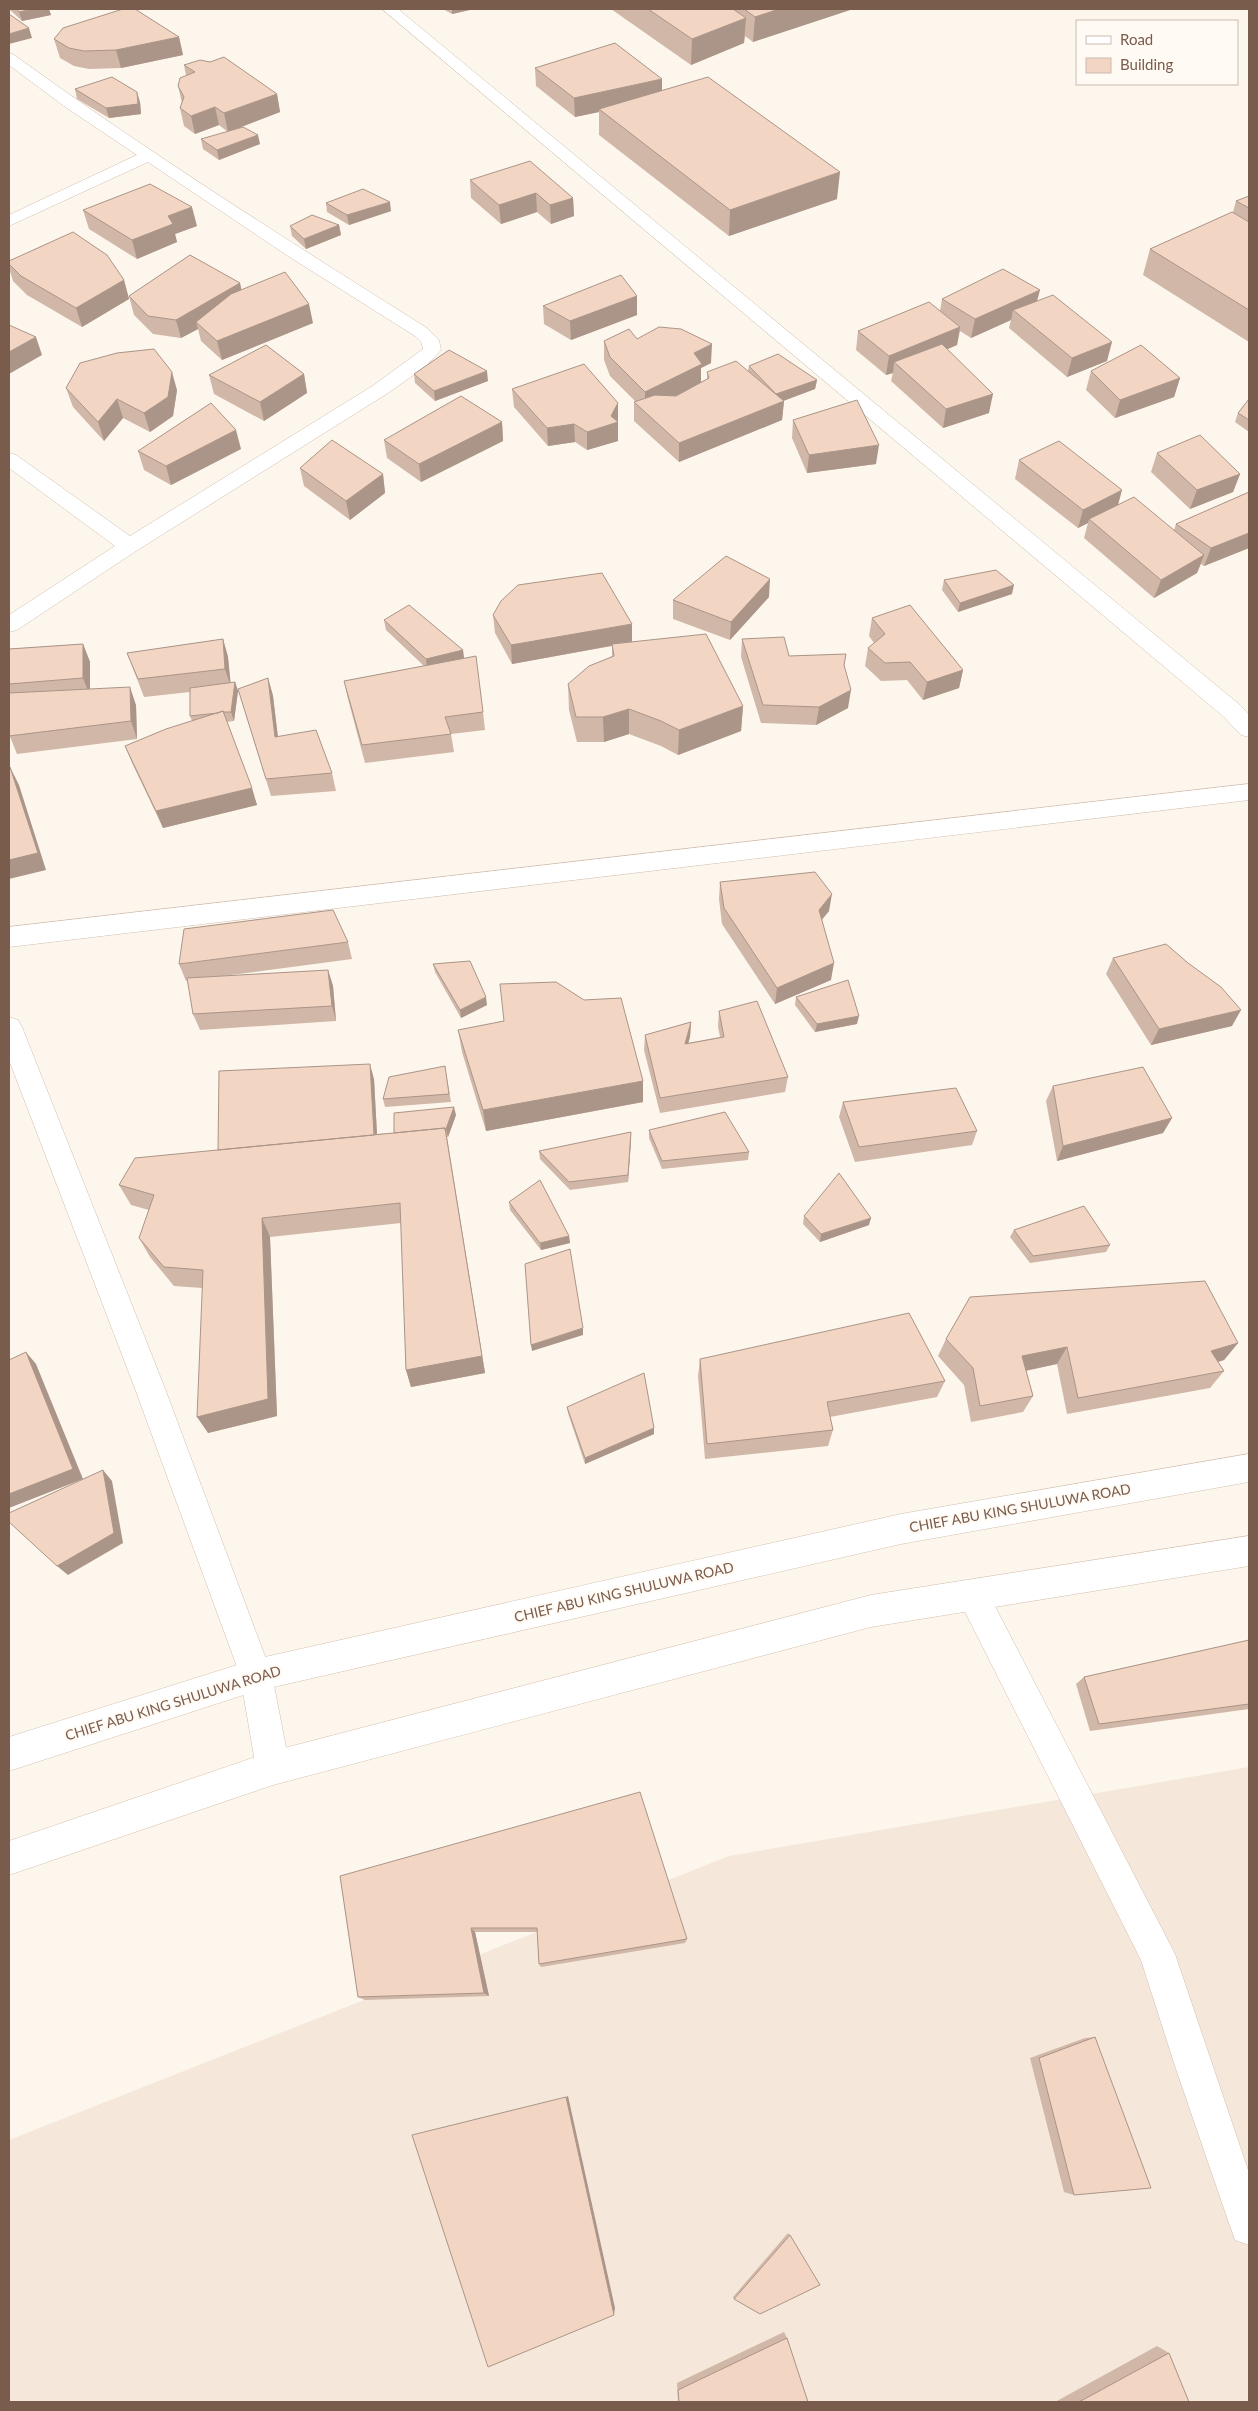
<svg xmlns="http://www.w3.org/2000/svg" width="1258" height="2411" font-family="Lato,sans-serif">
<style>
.residential{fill:#f5e8da}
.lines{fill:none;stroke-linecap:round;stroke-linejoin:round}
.street-casing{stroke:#d1beb0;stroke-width:1}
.secondary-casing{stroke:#d6c0b0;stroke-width:1}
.street{fill:#fff;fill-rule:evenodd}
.secondary{fill:#fff;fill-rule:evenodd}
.wall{fill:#d1b7a8}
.shaded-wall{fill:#aa9588}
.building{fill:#f3d5c3;stroke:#aa9588}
.labels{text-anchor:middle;stroke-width:4;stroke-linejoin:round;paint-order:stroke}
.street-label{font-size:14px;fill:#7a5c4d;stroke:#fffaf3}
</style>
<rect width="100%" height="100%" fill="#fdf6ec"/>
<path class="residential" d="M1249,1767V2402H9V2140L729,1856Z"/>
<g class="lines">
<defs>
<path id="street" d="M382,9H398L1240,705L1249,715V737L1241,735L1224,717Z
M9,53L14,55C148,152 287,240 427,328L439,340L441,350L425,367L388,393L136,551L17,630L9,632V615L115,546L9,468V453L16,455L130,536L374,385L423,349L421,342L415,336L288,256L148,162L9,226V215L137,155L64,106L9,65Z
M1249,784V800L9,947V927Z
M9,1017L18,1020L22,1027L164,1386L272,1675L290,1768L285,1780L273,1785L261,1780L256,1768L240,1675L134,1386L9,1060Z
M973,1580L984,1585L1175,1954L1249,2173V2245L1235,2240L1230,2226L1176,2069L1141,1960L957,1596L962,1585Z"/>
<path id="secondary" d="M1249,1454V1482L901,1544L256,1691L9,1771V1737L256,1659L901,1514Z
M1249,1536V1566L871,1627L273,1785L9,1875V1841L273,1751L871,1595Z"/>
</defs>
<use href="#street" class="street-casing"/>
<use href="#secondary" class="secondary-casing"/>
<use href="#street" class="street"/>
<use href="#secondary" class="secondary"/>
</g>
<path class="wall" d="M9,9H49L51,15L22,21Z
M443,9H474L452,14Z
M611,9H850V10L753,42L745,36L744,43L691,65Z
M179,37L183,55L121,68L89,69L74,66L60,58L54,39Z
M184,65L277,94L280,112L231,131L260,144L219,160L203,149L201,139L228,132L219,125L195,134L184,126L180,108L182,103L178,86L186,75Z
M535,68L662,91L837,199L729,236L599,135V112L575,117L536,86Z
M75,89L140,102L141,114L109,118L77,99Z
M470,180L573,198L574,216L551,224L537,212L501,224L471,198Z
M1249,196V342L1143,275L1150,249L1233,212L1236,201Z
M326,203L391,211L349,225L327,212Z
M83,210L197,226L175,234L177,242L137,259L89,229Z
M339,225L341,235L306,249L292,236L290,226Z
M9,261L124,280L129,299L82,327L27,295L13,281L9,268Z
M240,283L241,290L313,323L222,360L201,341L198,329L181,338L153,334L134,315L129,296Z
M637,296V315L571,340L544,324L543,306Z
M942,299L1037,301L1107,361L1067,377L1009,328L1011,320L971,338L960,331L957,345L947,349L989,413L943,428L891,381L893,373L886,375L856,350L858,331L940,311Z
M637,339L711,363L701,368V382L707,379V372L748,371L749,366L817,380L815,389L783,401H784L782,420L679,462L634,421V402H636L610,376L604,360V341Z
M1091,371L1180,378L1174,397L1115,418L1086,390Z
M304,374L307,393L264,421L214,394L209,375Z
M414,374L488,381L435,401L415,383Z
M66,388L177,390L173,416L150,432L123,418L104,441L73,407Z
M512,389L618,403V441L587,450L575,442L548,446L514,407Z
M1249,399V432L1235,422L1238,413Z
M793,420L876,464L807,473L792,438Z
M502,422L503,441L421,482L387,458L384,440Z
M241,449L171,485L144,470L138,451Z
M1157,453L1240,474L1233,492L1190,509L1151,472Z
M1019,460L1174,530L1176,524L1249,492V548L1204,566L1201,564L1197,573L1154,598L1084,538L1088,523L1078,528L1015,479Z
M300,468L383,474L385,493L350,520L304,486Z
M944,580L1012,594L958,612L942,590Z
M769,597L730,640L673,619V600Z
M493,615L632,642L743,706L741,731L678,755L661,746L629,734L604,742H577L569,710L568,684L612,656V646L512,664L495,633Z
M872,618L963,670L959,688L923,700L907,680L881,681L865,666L868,648L874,643L869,636Z
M384,620L463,650L464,659L483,712L485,730L451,734L454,752L365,763L348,699L344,681L424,666L386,630Z
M223,639L228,657L230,683L235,682L238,691L234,721L227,722L257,805L163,828L132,763L125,746L192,721L190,716V692L144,697L127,653Z
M742,639L789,656L846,654L844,667L848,708L816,725L761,723L741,657Z
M83,644L90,662V689L136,705L137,739L17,754L9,734V649Z
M268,678L273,696L278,737L332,773L336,791L271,796L238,689Z
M720,882L829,911L822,920L831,980L775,1004L722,924L719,899Z
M348,942L352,959L223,976L328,970L333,986L336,1021L200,1030L193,1014L188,980L186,981L179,964Z
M1113,958L1188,963L1232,1026L1151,1045L1106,974Z
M433,964L487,1005L461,1018L435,972Z
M796,997L857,1024L815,1032L795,1005Z
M719,1011L788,1077L785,1092L660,1113L644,1050L645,1035L691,1022L690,1037L688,1043L720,1037L718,1027Z
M504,1021L643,1081V1102L486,1131L462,1052L458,1030Z
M445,1066L451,1102L385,1107L383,1099Z
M374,1079L377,1134L394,1133L456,1115L448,1137H447L485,1373L411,1387L406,1370L401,1223L270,1237L277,1416L208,1433L202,1288L174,1286L150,1257L139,1238L149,1210L131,1205L119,1185L218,1150Z
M1053,1086L1172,1118L1163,1133L1057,1161L1046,1101Z
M843,1102L977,1131L972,1145L855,1162L839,1117Z
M649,1130L749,1152L748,1160L662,1169L649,1138Z
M631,1140L628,1182L570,1190L540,1159L539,1151Z
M509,1202L569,1236L570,1243L541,1250L510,1210Z
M804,1216L869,1225L820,1242L803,1224Z
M1014,1230L1110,1245L1106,1252L1030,1263L1010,1237Z
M946,1339L1238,1343L1224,1360L1218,1362L1224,1371L1210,1388L1067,1414L1057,1364L1026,1371L1033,1396L1023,1412L971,1422L964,1385L938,1356Z
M700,1359L945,1381L937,1397L830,1417L833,1430L828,1446L705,1459L698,1376Z
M567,1407L654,1428V1434L585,1464L568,1413Z
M1249,1640V1709L1090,1731L1076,1684L1084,1677Z
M340,1876L687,1939L685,1943L541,1967L539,1964L537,1932H475L489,1996L365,2000L358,1997Z
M1095,2037L1074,2195L1064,2192L1030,2058L1085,2038Z
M788,2233L790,2235L734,2299L733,2297Z
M784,2332L787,2338L808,2402H678L677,2383Z
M1157,2346L1169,2353L1189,2402H1055Z"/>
<path class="shaded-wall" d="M33,9H49L51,15L22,21L19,12Z
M452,9H474L452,14Z
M779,9H850V10L753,42L755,17Z
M746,18L744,43L691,65L692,39Z
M29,28L32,38L9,44V34Z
M179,37L183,55L121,68L116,50Z
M662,79V98L599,109V112L575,117L574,98Z
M137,92L140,102L141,114L109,118L106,108Z
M277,94L280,112L228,132L224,113Z
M215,107L219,125L195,134L191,116Z
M258,135L260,144L219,160L217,150Z
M840,172L837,199L729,236L730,210Z
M536,193L537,212L501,224L499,205Z
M573,198L574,216L551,224L550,205Z
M390,202L391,211L349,225L347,215Z
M192,207L197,226L175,234L177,242L137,259L132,240L168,216Z
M339,225L341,235L306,249L304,239Z
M124,280L129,299L82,327L76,308Z
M240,283L244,302L196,322L198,329L181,338L176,320Z
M1040,290L1035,309L1013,310L1011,320L971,338L975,319Z
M637,296V315L571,340L570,321Z
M309,304L313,323L222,360L217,341Z
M960,327L957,345L901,369L894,362L893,373L886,375L889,356Z
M36,337L42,355L9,374V352Z
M1112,342L1107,361L1067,377L1072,358Z
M712,344L711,363L701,368V383L645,411V392L694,353Z
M487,371L488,381L435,401L434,391Z
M172,372L177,390L173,416L150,432L144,413Z
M304,374L307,393L264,421L260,402Z
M1180,378L1174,397L1115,418L1120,400Z
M817,380L815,389L775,404L776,394Z
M993,394L989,413L943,428L946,409Z
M117,399L123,418L104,441L98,422Z
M784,401L782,420L679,462V443Z
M618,403V441L587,450V432L611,416Z
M502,422L503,441L421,482L419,464Z
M574,424L575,442L548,446L547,428Z
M236,430L241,449L171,485L166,466Z
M879,445L876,464L807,473L809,455Z
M383,474L385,493L350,520L346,501Z
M1240,474L1233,492L1190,509L1197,490Z
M1122,490L1117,509L1089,519L1088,523L1078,528L1083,510Z
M1249,533V548L1204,566L1211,548Z
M1204,555L1197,573L1154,598L1161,580Z
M770,579L769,597L730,640L731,622Z
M1014,585L1012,594L958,612L960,603Z
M632,624V642L512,664L511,645Z
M223,639L228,657L231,687L225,669Z
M83,644L90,662V696L83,678Z
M463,650L464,659L427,669L426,659Z
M963,670L959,688L923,700L927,682Z
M268,678L273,696L280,755L275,737Z
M235,682L238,691L234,721L231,712Z
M130,687L136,705L137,739L131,721Z
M851,690L848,708L816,725L819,707Z
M743,706L741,731L678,755L679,730Z
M629,709V734L604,742L603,717Z
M10,767L19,785L46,870L9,879Z
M252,788L257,805L163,828L156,811Z
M832,894L829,911L816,926L819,910Z
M834,963L831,980L775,1004L777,988Z
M328,970L333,986L336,1021L332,1006Z
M486,997L487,1005L461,1018L460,1010Z
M1241,1010L1232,1026L1151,1045L1159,1029Z
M859,1016L857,1024L815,1032L817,1024Z
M691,1022L690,1037L684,1059L685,1044Z
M370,1064L374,1079L378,1153L374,1138Z
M643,1081V1102L486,1131L483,1110Z
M454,1107L456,1115L448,1137L446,1129Z
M1172,1118L1163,1133L1057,1161L1063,1146Z
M445,1128L485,1373L411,1387L406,1370Z
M631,1132V1140L628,1182V1175Z
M262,1218L270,1237L277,1416L208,1433L197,1417Z
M871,1218L869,1225L820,1242L821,1234Z
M569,1236L570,1243L541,1250L540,1243Z
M583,1328V1335L532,1351L531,1345Z
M1238,1343L1224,1360L1197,1368L1211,1351Z
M1067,1347L1057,1364L1013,1373L1022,1356Z
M26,1352L36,1364L83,1479L9,1508V1494Z
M654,1428V1434L585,1464V1458Z
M103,1470L112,1481L123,1543L68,1575L57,1566Z
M471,1928L475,1932L489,1996L484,1993Z
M568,2096L615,2308L614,2315L566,2097Z"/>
<path class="building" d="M16,9H33L19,12Z
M123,9H135L179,37L116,50L84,51L69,48L54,39L63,28Z
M648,9H733L746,18L692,39Z
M744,9H779L755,17Z
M9,14L29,28L9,34Z
M615,43L662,79L574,98L535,68Z
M224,57L277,94L224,113L215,107L191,116L180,108L184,97L178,86L180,78L195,72L184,65L200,60L210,62Z
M112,77L137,92L138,104L106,108L75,89Z
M708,77L840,172L730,210L599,109Z
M243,127L258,135L217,150L201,139Z
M530,161L573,198L550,205L536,193L499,205L470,180Z
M150,184L192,207L168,216L173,224L132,240L83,210Z
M363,189L390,202L347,215L326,203Z
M1249,196V208L1236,201Z
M1232,212L1249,222V310L1150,249Z
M312,215L339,225L304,239L290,226Z
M73,232L107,255L124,280L76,308L21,276L9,264V261Z
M190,255L240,283L176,320L148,316L129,296Z
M1003,269L1040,290L975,319L942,299Z
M285,272L309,304L217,341L196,322L231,294Z
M621,275L637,296L570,321L543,306Z
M1053,295L1112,342L1072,358L1013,310Z
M929,302L960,327L889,356L858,331Z
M9,325L36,337L9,352Z
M659,327L681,329L712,344L694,353L702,364L645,392L610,357L604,341L629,329L637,339Z
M942,344L993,394L946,409L894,362Z
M266,345L304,374L260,402L209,375Z
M1141,345L1180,378L1120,400L1091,371Z
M154,349L172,372L168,397L144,413L117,399L98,422L66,388L80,363L117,353Z
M449,350L487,371L434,391L414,374Z
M778,354L817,380L776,394L749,366Z
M736,361L784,401L679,443L634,402L655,395L676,396L709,378L707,372Z
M584,364L618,403L611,416L618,422L587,432L574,424L547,428L512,389Z
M461,396L502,422L419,464L384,440Z
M1249,399V420L1238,413Z
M857,400L879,445L809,455L793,420Z
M211,403L236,430L166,466L138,451Z
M1200,435L1240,474L1197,490L1157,453Z
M332,440L383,474L346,501L300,468Z
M1059,441L1122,490L1083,510L1019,460Z
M1249,492V533L1211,548L1176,524Z
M1134,497L1204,555L1161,580L1089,519Z
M726,556L770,579L731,622L673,600Z
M996,570L1014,585L960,603L944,580Z
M602,573L632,624L511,645L493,615L501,601L518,585Z
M409,605L463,650L426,659L384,620Z
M910,605L963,670L927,682L910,662L885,663L868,648L885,634L872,618Z
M706,634L743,706L679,730L661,721L629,709L603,717H576L568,684L589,666L614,656L612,644Z
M784,637L789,656L846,654L844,665L851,690L819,707L763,705L742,639Z
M223,639L225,669L138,679L127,653Z
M83,644V678L9,684V649Z
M476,656L483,712L445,717L451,734L362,745L344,681Z
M268,678L275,737L316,730L332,773L266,779L238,689Z
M235,682L231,712H224L223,711L218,713L190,716V688Z
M130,687L131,721L9,736V693Z
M223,711L252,788L156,811L125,746L166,729Z
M10,767L38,853L9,860V768Z
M815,872L832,894L819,910L834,963L777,988L724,908L720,882Z
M333,910L348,942L179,964L184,929Z
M1166,944L1188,963L1221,987L1241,1010L1159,1029L1113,958Z
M470,961L486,997L460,1010L433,964Z
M328,970L332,1006L193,1014L187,978Z
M848,980L859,1016L817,1024L796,997Z
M556,982L584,1000L621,998L643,1081L483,1110L458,1030L504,1021L500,984Z
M757,1001L788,1077L660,1098L645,1035L691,1022L685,1044L724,1037L719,1011Z
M370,1064L374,1135L218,1150L219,1071Z
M445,1066L449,1094L383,1099L389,1077Z
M1143,1067L1172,1118L1063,1146L1053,1086Z
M956,1088L977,1131L859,1147L843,1102Z
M454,1107L446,1129L445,1130V1128L394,1133V1113Z
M725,1112L749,1152L662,1161L649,1130Z
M445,1128L482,1356L406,1370L400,1203L262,1218L268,1399L197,1417L203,1270L164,1267L139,1238L154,1195L119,1185L135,1158Z
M631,1132L628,1175L569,1182L539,1151Z
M839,1173L871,1218L821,1234L804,1216Z
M540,1180L569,1236L540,1243L509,1202Z
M1084,1206L1110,1245L1033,1256L1014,1230Z
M570,1249L583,1328L531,1345L525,1264Z
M1205,1281L1238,1343L1211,1351L1224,1371L1078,1398L1067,1347L1022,1356L1033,1396L980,1406L973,1368L946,1339L970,1297Z
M909,1313L945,1381L827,1402L833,1430L707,1444L700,1359Z
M26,1352L73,1469L9,1494V1360Z
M644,1373L654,1428L585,1458L567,1407Z
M103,1470L114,1533L57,1566L9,1522V1513Z
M1249,1640V1704L1099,1724L1084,1677Z
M640,1792L687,1939L539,1964L537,1928H471L484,1993L358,1997L340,1876Z
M1095,2037L1151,2188L1074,2195L1039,2058Z
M566,2097L614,2315L488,2367L412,2135Z
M790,2235L820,2285L760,2314L734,2299Z
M787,2338L808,2402H679L678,2390Z
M1169,2353L1189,2402H1079Z"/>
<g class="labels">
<g class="street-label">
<text transform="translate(1020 1508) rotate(-10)" y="5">CHIEF ABU KING SHULUWA ROAD</text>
<text transform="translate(624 1592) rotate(-13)" y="5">CHIEF ABU KING SHULUWA ROAD</text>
<text transform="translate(173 1703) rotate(-17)" y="5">CHIEF ABU KING SHULUWA ROAD</text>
</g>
</g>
<rect width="1258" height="2411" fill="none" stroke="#7a5c4d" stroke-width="20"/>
<rect x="1076" y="20" width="162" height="65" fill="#fffaf3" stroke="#cabbb1"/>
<rect x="1086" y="36" width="25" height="8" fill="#ffffff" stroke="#cabbb1"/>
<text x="1120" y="45" font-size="15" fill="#7a5c4d">Road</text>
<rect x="1086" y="58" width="25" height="15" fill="#f3d5c3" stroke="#cabbb1"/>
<text x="1120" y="70" font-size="15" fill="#7a5c4d">Building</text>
</svg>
